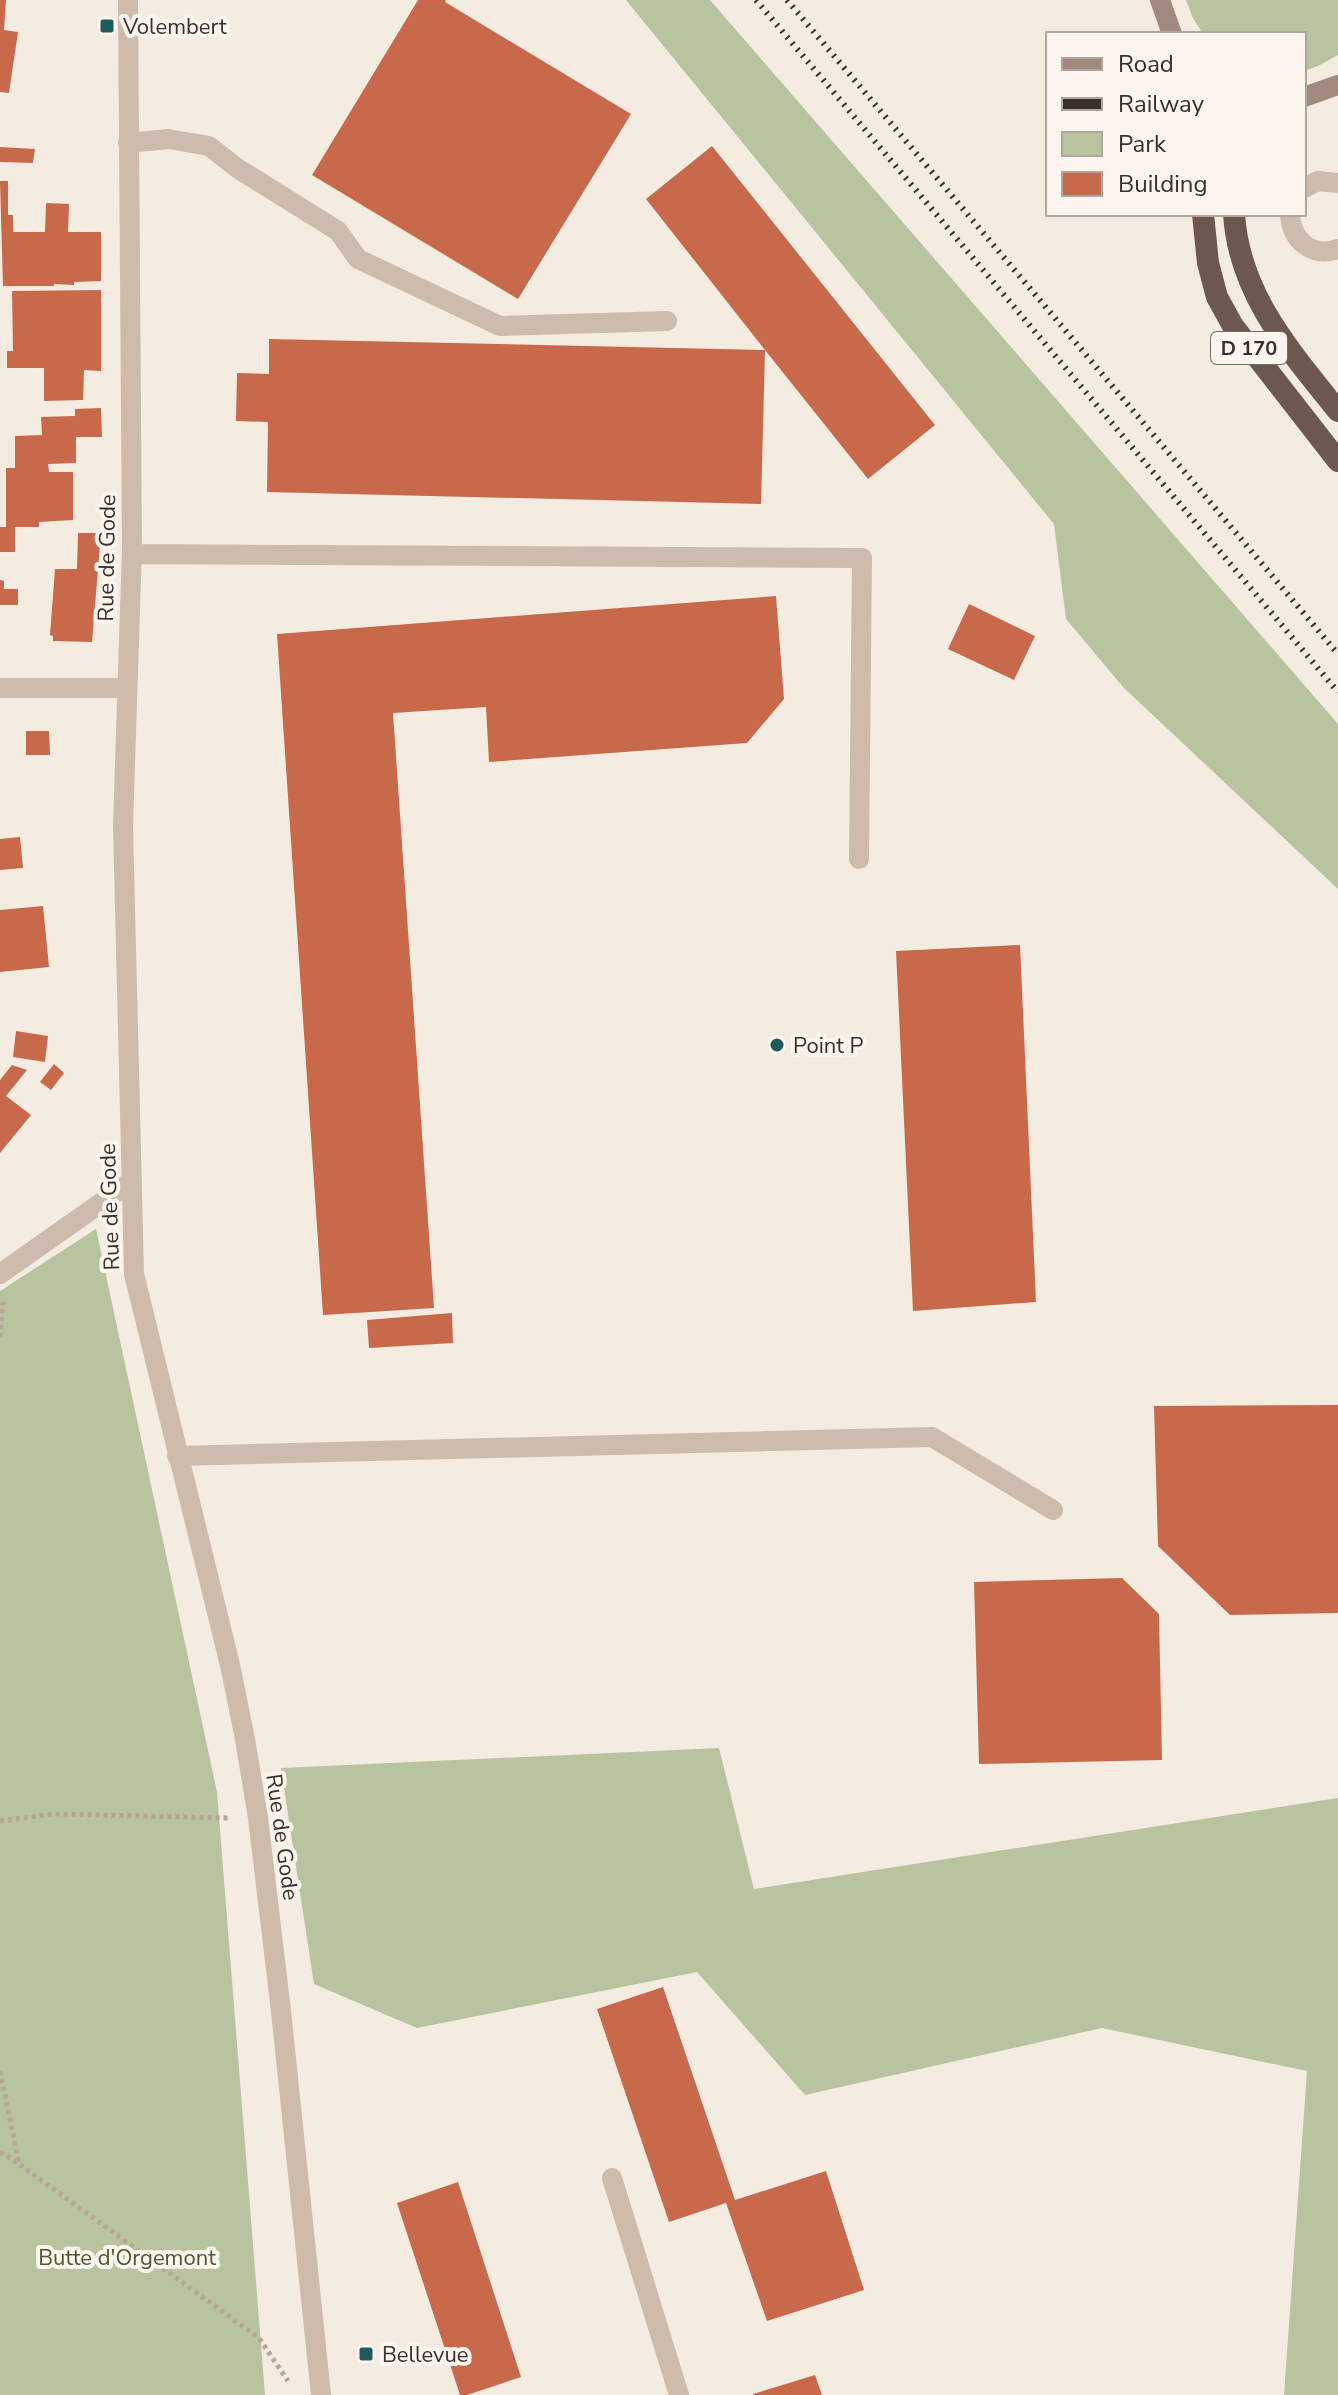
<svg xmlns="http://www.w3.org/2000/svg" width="1338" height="2395" font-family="'Nunito Sans',sans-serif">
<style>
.green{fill:#b8c4a0}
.building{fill:#c8694b}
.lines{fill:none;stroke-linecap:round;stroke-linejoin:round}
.path{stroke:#b9a596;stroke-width:5;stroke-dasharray:4 4;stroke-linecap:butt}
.service{stroke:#cdbbac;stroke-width:20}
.pedestrian{stroke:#cdbbac;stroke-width:20}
.minor{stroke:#cdbbac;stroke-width:20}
.secondary{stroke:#a18a7d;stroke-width:20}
.trunk{stroke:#6c584f;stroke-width:22}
.rail{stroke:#3b302b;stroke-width:6;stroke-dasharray:2 6;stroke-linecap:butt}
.poi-dot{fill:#1f5a5e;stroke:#fbf5ee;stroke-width:3}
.labels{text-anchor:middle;stroke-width:8;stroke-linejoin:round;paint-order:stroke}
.shield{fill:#fbf5ee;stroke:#756b66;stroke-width:2}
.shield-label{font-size:20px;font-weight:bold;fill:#3b302b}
.poi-label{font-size:22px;fill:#3b302b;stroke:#fbf5ee;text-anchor:start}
.street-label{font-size:22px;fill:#3b302b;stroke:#fbf5ee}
.park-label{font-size:22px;fill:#4a5a2e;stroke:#fbf5ee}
</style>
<rect width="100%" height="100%" fill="#f4ebe1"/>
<path class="green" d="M626,0H710L1338,724V889L1123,687L1066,619L1054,524Z
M1186,0H1338V55L1318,66L1304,71V34H1203L1193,18Z
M96,1229L217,1792L265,2395H0V1291Z
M719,1748L754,1889L1338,1798V2395H1284L1307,2071L1102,2028L805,2095L697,1972L417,2028L314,1984L281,1768Z"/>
<path class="building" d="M0,0H6L4,30L18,32L9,93L0,92Z
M418,0H446L445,2L631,114L518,299L312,175Z
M712,146L935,425L868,479L765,350L761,504L267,492L268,422L236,421L237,373L269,374V339L765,350L646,199Z
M0,147L35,149L33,163L0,162Z
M0,181H8V215H13V232H45L46,203L69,204L68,232H101V281L74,282V285L54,284V286H3Z
M101,290V371L84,370L83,400L44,401V368H7V351H13L12,291Z
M101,408L102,437H76V463L48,464L49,472H73V520L39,522V527H15V552H0V527H6V468H15V436L42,435L41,417L75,416V409Z
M78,533H101L92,642L53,641V636L50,635L55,569H77Z
M0,580L4,581V589H18V605H0Z
M776,596L784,699L747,743L489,762L486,707L393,713L434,1308L323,1315L277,634Z
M969,604L1035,636L1014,680L948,649Z
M26,731H49L50,755H26Z
M20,837L23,868L0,870V839Z
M43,906L49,967L0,972V910Z
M1020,945L1036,1302L913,1311L896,951Z
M16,1031L48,1036L45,1062L13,1057Z
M54,1064L64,1073L51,1090L40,1082Z
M12,1065L27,1070L6,1096L31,1115L0,1153V1080Z
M452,1313L453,1343L369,1348L367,1320Z
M1338,1405V1613L1230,1615L1158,1546L1154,1406Z
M1122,1578L1159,1614L1162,1760L979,1764L974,1582Z
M663,1987L735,2200L826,2171L864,2290L767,2321L726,2203L669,2222L597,2009Z
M458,2182L521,2377L467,2395H460L397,2203Z
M815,2375L822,2395H753V2394Z"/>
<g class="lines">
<path class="path" d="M0,1337L3,1302
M0,1821L54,1814L231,1818
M0,2071L19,2164L259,2338L288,2381
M0,2152L18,2163"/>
<path class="service" d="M1304,188L1318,181L1338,183
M1290,214C1291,240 1312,258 1338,249
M859,859L862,558
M0,1274L132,1181
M177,1456L932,1437L1053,1510"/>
<path class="pedestrian" d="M612,2178L679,2395"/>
<path class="minor" d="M128,0L132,548L123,826L134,1274L230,1665L245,1739L258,1818L281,2011L321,2395
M128,143L168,139L209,146L237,168L338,231L358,259L500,326L667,321
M132,554L862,558
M0,688H126"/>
<path class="secondary" d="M1160,0L1172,34
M1304,97L1338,85"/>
<path class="trunk" d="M1203,214L1208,263L1217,297L1233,326L1338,461
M1234,214C1239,294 1290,351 1338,411"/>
<path class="rail" d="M756,0L1338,692
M787,0L1338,654"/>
</g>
<g class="poi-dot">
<rect x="99" y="18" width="16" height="16" rx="4"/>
<circle cx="777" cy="1045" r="8"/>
<rect x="358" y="2346" width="16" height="16" rx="4"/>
</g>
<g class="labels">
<rect class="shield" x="1211" y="332" width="76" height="32" rx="6"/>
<g class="shield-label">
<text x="1249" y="355">D 170</text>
</g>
<g class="poi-label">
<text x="123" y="34">Volembert</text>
<text x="793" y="1053">Point P</text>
<text x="382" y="2362">Bellevue</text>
</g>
<g class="street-label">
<text transform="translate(106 558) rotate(-89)" y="8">Rue de Gode</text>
<text transform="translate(109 1207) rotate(-92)" y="8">Rue de Gode</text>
<text transform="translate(283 1837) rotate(82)" y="8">Rue de Gode</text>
</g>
<g class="park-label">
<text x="127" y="2265">Butte d'Orgemont</text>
</g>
</g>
<rect x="1046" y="32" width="260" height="184" fill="#fbf5ee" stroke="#aea6a0" stroke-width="2"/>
<rect x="1062" y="58" width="40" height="12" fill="#a18a7d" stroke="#aea6a0" stroke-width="2"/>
<text x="1118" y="72" font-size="24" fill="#3b302b">Road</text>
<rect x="1062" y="98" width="40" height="12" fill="#3b302b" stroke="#aea6a0" stroke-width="2"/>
<text x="1118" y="112" font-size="24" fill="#3b302b">Railway</text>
<rect x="1062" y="132" width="40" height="24" fill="#b8c4a0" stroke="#aea6a0" stroke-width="2"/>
<text x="1118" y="152" font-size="24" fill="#3b302b">Park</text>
<rect x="1062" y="172" width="40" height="24" fill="#c8694b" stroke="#aea6a0" stroke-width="2"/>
<text x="1118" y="192" font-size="24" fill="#3b302b">Building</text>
</svg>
